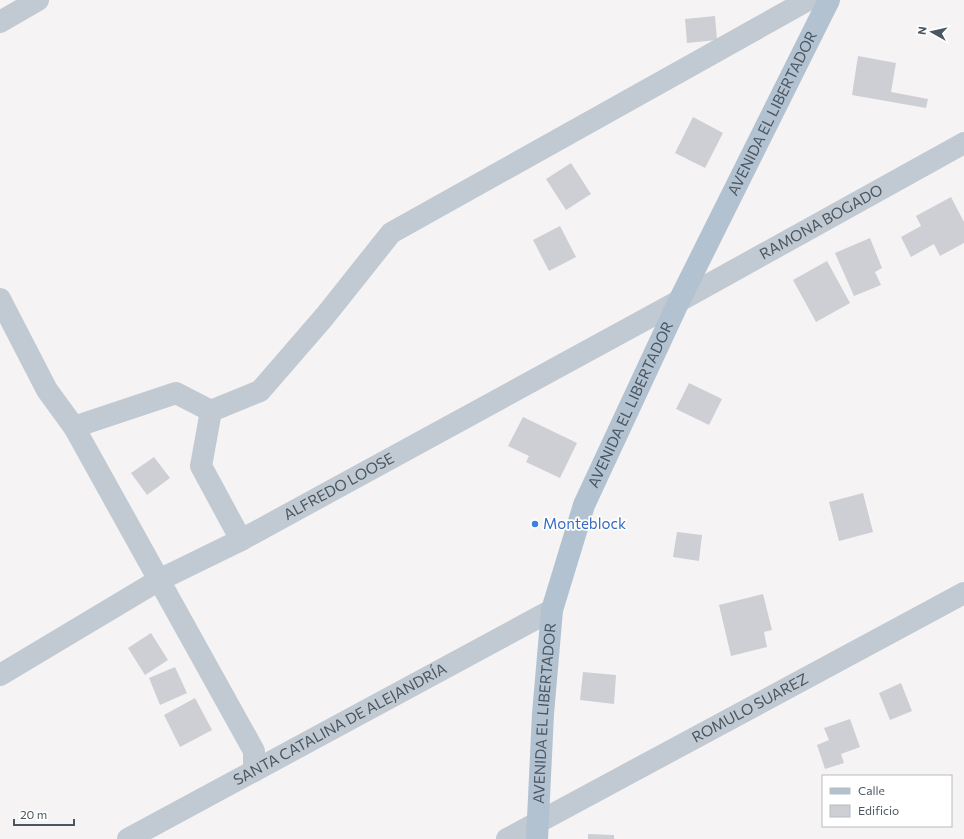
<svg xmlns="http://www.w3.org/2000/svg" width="964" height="839" font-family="Commissioner,sans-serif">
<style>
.building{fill:#cdcfd5}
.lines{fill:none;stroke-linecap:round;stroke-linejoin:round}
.minor{stroke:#c1cad2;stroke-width:22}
.major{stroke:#b3c2d1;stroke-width:22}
.shop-dot{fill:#3f7fe0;stroke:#fff;stroke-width:1.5}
.labels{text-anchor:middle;stroke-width:3.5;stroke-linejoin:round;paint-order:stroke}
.street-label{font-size:15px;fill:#4a5661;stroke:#fff}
.shop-label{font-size:15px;fill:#366cbe;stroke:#fff;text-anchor:start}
</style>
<rect width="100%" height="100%" fill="#f5f3f3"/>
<path class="building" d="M715,16L717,40L687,43L685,19Z
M858,56L896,63L891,92L928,99L926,108L852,95Z
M693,117L723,133L705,168L675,153Z
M571,163L591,194L566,210L546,179Z
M951,197L964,222V243L940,256L934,244L911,257L901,237L921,226L916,216Z
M560,226L576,257L549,271L533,240Z
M870,238L882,268L875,272L881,285L854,296L835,253Z
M827,261L850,303L816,322L793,280Z
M689,383L722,399L709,425L676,409Z
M523,417L577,443L560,478L526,462L529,456L508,446Z
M154,457L170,478L147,495L131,473Z
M863,493L873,532L839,541L829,502Z
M677,532L702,535L699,561L673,557Z
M763,594L772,630L764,632L767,647L731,656L719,605Z
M151,633L168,660L145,675L128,648Z
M175,667L187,693L160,705L149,678Z
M583,672L616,675L614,704L580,700Z
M901,683L912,711L890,720L879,693Z
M195,698L212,730L180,747L164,715Z
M850,719L860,747L841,754L844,763L825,769L817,745L829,740L824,728Z
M588,834L614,835V839H588Z"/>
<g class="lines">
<g class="minor">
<path d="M0,22L38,0"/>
<path d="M0,299L47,390L74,427L254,751V771"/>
<path d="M211,411L201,466L241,540"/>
<path d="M74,427L176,393L211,411L260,391L325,316L391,233L808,0"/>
<path id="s1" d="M0,675L159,580L241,540L679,301L964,143"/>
<path id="s2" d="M128,839L552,610"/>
<path id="s3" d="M507,839L964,593"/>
</g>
<path class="major" id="s4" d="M537,839L543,714L552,610L584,505L679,301L829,0"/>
</g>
<circle class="shop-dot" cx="535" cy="524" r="4"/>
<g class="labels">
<g class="street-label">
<text dy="5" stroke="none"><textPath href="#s4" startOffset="774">AVENIDA EL LIBERTADOR</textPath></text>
<text dy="5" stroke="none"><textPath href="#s1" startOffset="938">RAMONA BOGADO</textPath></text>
<text dy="5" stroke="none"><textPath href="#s4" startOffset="450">AVENIDA EL LIBERTADOR</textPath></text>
<text dy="5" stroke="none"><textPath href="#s1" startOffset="388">ALFREDO LOOSE</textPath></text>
<text dy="5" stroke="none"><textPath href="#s3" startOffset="276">ROMULO SUAREZ</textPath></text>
<text dy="5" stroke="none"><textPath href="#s4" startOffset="126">AVENIDA EL LIBERTADOR</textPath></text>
<text dy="5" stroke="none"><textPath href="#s2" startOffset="241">SANTA CATALINA DE ALEJANDRÍA</textPath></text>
</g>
<g class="shop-label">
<text x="543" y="529">Monteblock</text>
</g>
</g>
<rect x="822" y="775" width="130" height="52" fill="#ffffff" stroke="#b7bbc0"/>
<rect x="830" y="788" width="20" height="6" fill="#b3c2d1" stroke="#b7bbc0"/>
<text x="858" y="795" font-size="12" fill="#4a5661">Calle</text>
<rect x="830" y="805" width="20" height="12" fill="#cdcfd5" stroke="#b7bbc0"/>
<text x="858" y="815" font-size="12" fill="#4a5661">Edificio</text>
<g transform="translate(932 32) rotate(278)" stroke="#ffffff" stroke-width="3" paint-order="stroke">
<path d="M0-3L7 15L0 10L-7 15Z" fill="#4a5661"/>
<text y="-6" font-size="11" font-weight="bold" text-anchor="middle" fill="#4a5661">N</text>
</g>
<path d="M14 819v6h60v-6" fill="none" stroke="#4a5661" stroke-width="2"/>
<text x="20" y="819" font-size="12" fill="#4a5661" stroke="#ffffff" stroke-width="3" paint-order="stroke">20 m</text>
</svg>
